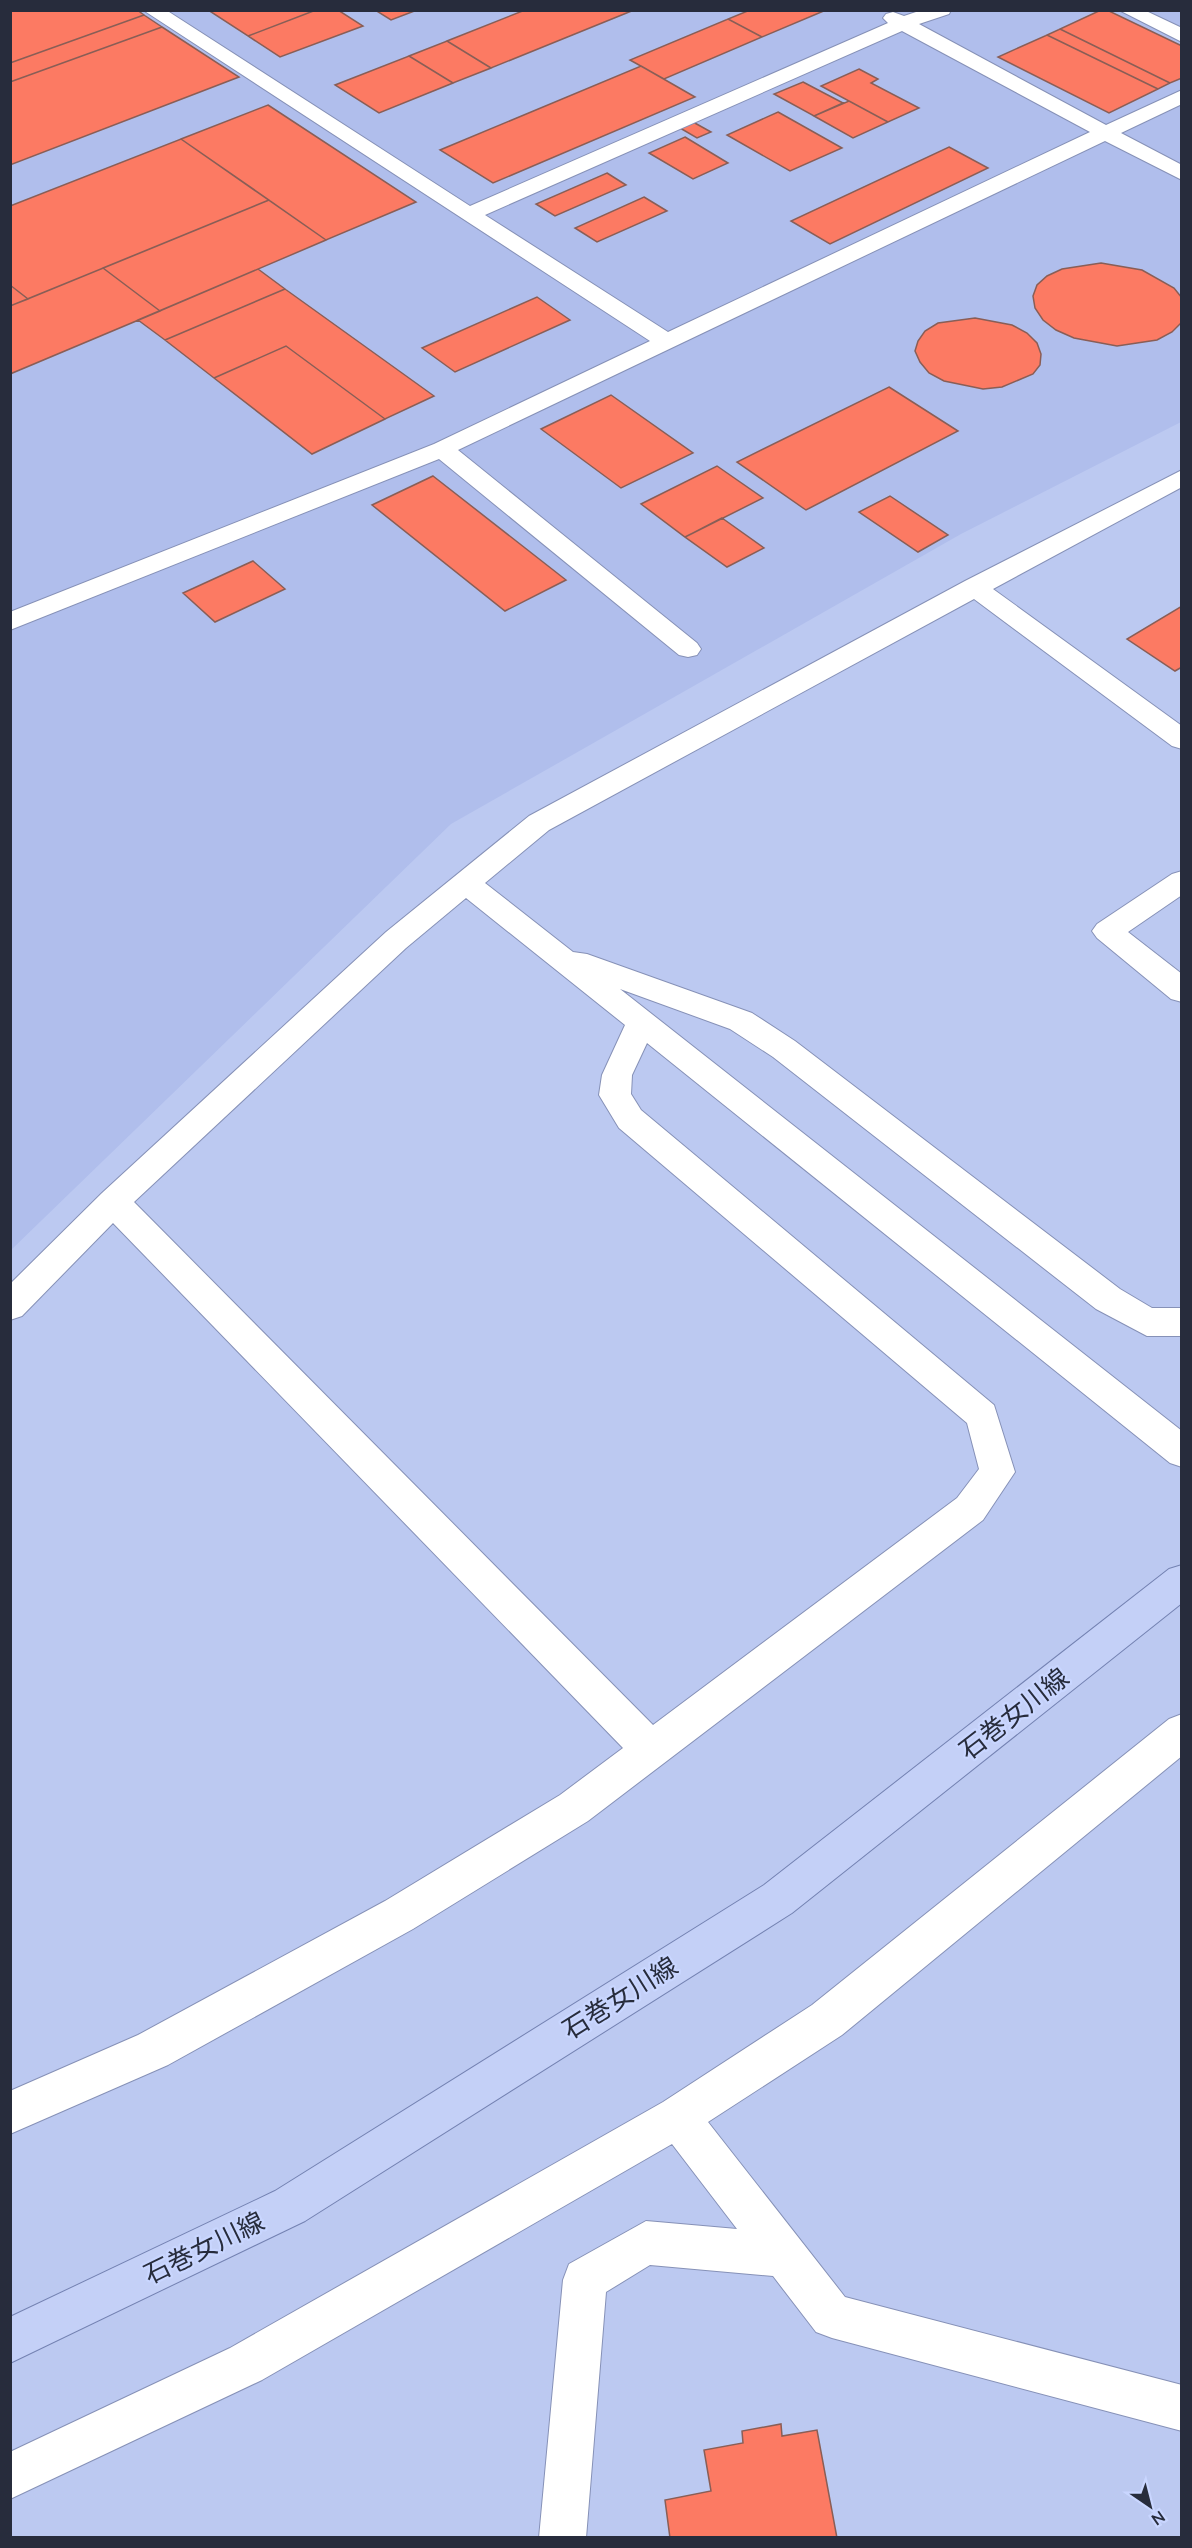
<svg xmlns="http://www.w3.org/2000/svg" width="1192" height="2548" font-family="Mulish,'Noto Sans JP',sans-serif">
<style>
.built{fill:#b0beec}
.building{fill:#fc7a63;stroke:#895e56;stroke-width:1.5}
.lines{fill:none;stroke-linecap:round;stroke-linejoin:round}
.minor-casing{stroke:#8691b7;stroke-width:2}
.major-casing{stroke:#7482b2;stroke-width:2}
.minor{fill:#fff;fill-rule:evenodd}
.major{fill:#c4d0f7;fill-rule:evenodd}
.labels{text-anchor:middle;stroke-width:4.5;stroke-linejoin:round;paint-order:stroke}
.near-street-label{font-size:26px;fill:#272c3c;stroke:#c9d6ff}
</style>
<rect width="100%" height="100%" fill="#bcc9f1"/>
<path class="built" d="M11,11H1181V422L961,534L451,824L11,1250Z"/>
<path class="building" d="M10,10H137L144,15L10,63Z
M208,10H316L248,36Z
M316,10H338L363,26L280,57L248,36Z
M375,10H417L391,20Z
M525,10H634L491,68L447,41Z
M750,10H826L762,37L728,19Z
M1101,10H1107L1182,46V78L1170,83L1060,29Z
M144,15L162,27L10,82V63Z
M728,19L762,37L664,79L630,60Z
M162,27L239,77L10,165V82Z
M1060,29L1170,83L1158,89L1047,35Z
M1047,35L1158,89L1109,113L998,57Z
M447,41L491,68L453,83L409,56Z
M409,56L453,83L379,113L335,85Z
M641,66L695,97L493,183L440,150Z
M859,69L878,79L871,83L919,108L888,122L821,86Z
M803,82L843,103L814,116L774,94Z
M849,101L888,122L853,138L814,116Z
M268,105L416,202L326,240L181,139Z
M778,112L842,148L790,171L727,135Z
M693,122L711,132L697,138L680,128Z
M685,137L728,163L693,179L649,153Z
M181,139L269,200L28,299L10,285V206Z
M949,147L988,168L830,244L791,221Z
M607,173L626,185L555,216L536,204Z
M644,197L667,211L597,242L575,228Z
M269,200L326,240L160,311L103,268Z
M1101,263L1142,270L1174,288L1182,298V322L1172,332L1157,340L1117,346L1074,338L1056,330L1043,320L1035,308L1033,296L1037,285L1047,276L1062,269Z
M103,268L160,311L10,374V306Z
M258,269L285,289L165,340L138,320Z
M10,285L28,299L10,306Z
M285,289L434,396L385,419L286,346L214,378L165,340Z
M537,297L570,320L455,372L422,348Z
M975,318L1012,325L1027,333L1037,343L1041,354L1040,365L1033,374L1002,387L983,389L944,381L929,373L920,362L915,351L918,341L925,331L938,323Z
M286,346L385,419L312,454L214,378Z
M889,387L958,431L806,510L737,462Z
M611,395L693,453L621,488L541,429Z
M717,466L763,498L685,537L641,504Z
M433,476L566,580L505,611L372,505Z
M890,496L948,535L918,552L859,512Z
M722,518L764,548L727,567L685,537Z
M253,561L285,589L215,622L183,593Z
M1182,606V667L1175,671L1127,639Z
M781,2424L782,2436L817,2430L837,2538H670L665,2500L711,2491L704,2450L743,2443L742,2431Z"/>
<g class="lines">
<defs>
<path id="minor" d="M143,10H166L470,206L888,23L883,18L886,14L893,12L904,16L922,10H951L949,14L919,24L1106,125L1182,90V104L1121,133L1182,165V180L1105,141L458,450L697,643L701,649L697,655L688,657L679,655L439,459L10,630V612L434,444L650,341ZM902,31L1090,132L668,332L485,215Z
M1119,10H1144L1182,28V42Z
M1182,470V487L993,589L1182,726V749L1172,746L974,599L549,830L485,883L573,952L587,954L752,1013L795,1041L1120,1289L1152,1308H1182V1336H1147L1096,1309L773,1057L730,1029L620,989L1182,1431V1467L1170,1463L647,1043L632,1075L631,1094L641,1110L994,1405L1015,1472L983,1520L588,1821L413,1929L168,2065L10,2134V2091L138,2035L385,1901L560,1795L623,1748L113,1223L22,1316L10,1320V1284L102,1193L386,932L529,816L965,581ZM466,898L625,1025L602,1075L599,1095L619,1128L967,1423L979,1469L957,1498L653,1725L134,1202L406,948Z
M1182,871V895L1128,932L1182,974V1002L1171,999L1097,938L1092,931L1097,924L1172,874Z
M1182,1714V1756L842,2035L708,2122L845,2297L1182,2385V2431L832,2338L816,2332L773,2276L650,2265L606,2292L586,2538H539L563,2280L569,2264L646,2221L737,2229L672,2144L262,2380L10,2499V2452L230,2348L663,2102L812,2005L1169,1719Z"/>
<path id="major" d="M1182,1565V1603L792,1913L305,2221L10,2363V2317L275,2191L764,1885L1169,1569Z"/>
</defs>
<use href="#minor" class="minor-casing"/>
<use href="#major" class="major-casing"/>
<use href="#minor" class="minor"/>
<use href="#major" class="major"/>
</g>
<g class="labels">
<g class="near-street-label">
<text transform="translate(1014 1714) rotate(-38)" y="9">石巻女川線</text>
<text transform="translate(620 1998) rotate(-32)" y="9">石巻女川線</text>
<text transform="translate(204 2248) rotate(-26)" y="9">石巻女川線</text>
</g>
</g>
<rect width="1192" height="2548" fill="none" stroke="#272c3c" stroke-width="24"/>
<g transform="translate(1150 2506) rotate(145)" stroke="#c9d6ff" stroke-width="4.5" paint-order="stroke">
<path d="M0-4.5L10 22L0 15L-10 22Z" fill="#272c3c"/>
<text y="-9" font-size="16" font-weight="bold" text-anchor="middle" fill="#272c3c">N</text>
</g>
</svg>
